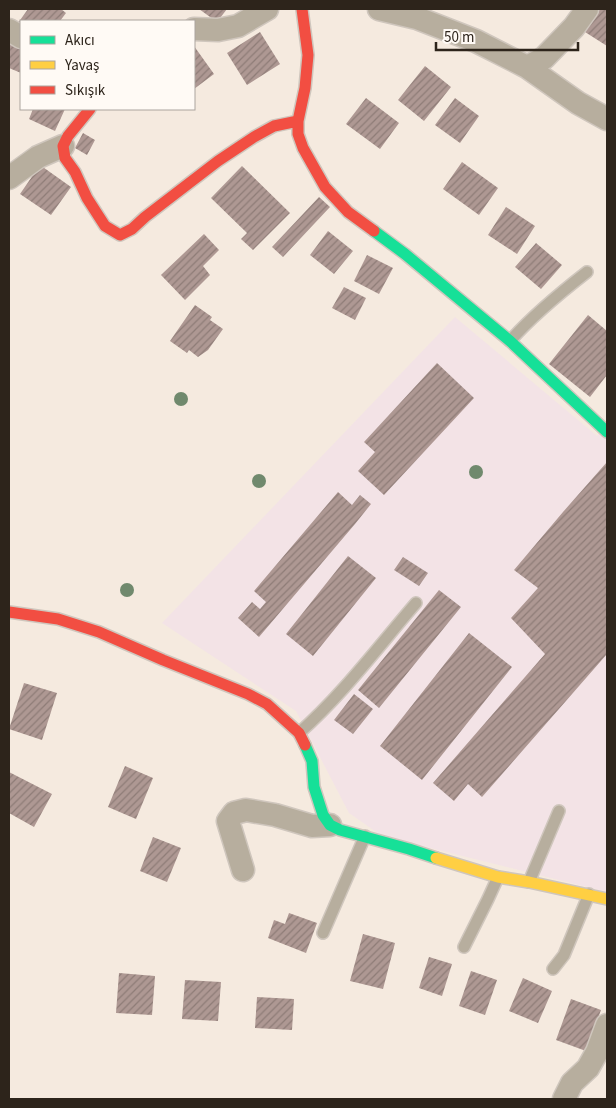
<svg xmlns="http://www.w3.org/2000/svg" width="616" height="1108" font-family="'Source Sans 3',sans-serif">
<style>
.industrial{fill:#f3e3e6}
.building{fill:url(#building-hatch)}
.lines{fill:none;stroke-linecap:round;stroke-linejoin:round}
.lane-casing{stroke:#cfc6bd;stroke-width:14}
.street-casing{stroke:#cfc6bd;stroke-width:25}
.fast-casing{stroke:#cfc6bd;stroke-width:14}
.slow-casing{stroke:#cfc6bd;stroke-width:14}
.jam-casing{stroke:#cfc6bd;stroke-width:14}
.lane{stroke:#b7ae9e;stroke-width:11}
.street{stroke:#b7ae9e;stroke-width:22}
.fast{stroke:#16e098;stroke-width:11}
.slow{stroke:#ffcf43;stroke-width:11}
.jam{stroke:#f24e42;stroke-width:11}
.tree{fill:#70896d}
</style>
<defs>
<pattern id="building-hatch" width="6" height="6" patternUnits="userSpaceOnUse" patternTransform="scale(1.25)"><rect width="6" height="6" fill="#ae9893"/><path d="M-1 1l2-2M0 6l6-6M5 7l2-2" fill="none" stroke="#8e7c77"/></pattern>
</defs>
<rect width="100%" height="100%" fill="#f5eadf"/>
<path class="industrial" d="M455,317L597,436L607,424V892L382,836L349,813L296,711L162,623Z"/>
<path class="building" d="M28,9H61L66,13L60,21H21V25L18,23Z
M199,9H227L217,22Z
M600,9H607V46L585,32Z
M260,32L280,64L247,85L227,53Z
M9,42L21,47V73L9,68Z
M194,46L214,74L194,89Z
M425,66L451,87L424,121L398,100Z
M366,98L399,123L380,149L346,124Z
M455,98L479,116L460,143L435,125Z
M33,109H65L55,131L29,119Z
M83,133L95,140L87,155L75,148Z
M462,162L498,188L479,215L443,189Z
M40,165L71,187L51,215L20,194Z
M242,166L290,213L253,250L241,239L247,233L211,198Z
M319,197L330,207L283,257L272,247Z
M506,207L535,226L517,254L488,235Z
M328,231L353,251L334,274L310,255Z
M204,234L219,250L203,266L210,275L185,300L161,275Z
M536,243L562,265L541,289L515,267Z
M367,255L393,268L379,294L354,281Z
M344,287L366,298L355,320L332,308Z
M195,305L212,317L210,320L223,329L208,350L198,357L189,350L187,353L170,341Z
M588,315L607,331V375L590,397L549,364Z
M437,363L474,398L384,495L358,471L375,452L364,442Z
M607,462V654L482,797L468,784L454,801L433,783L545,654L511,618L538,588L514,570L563,512Z
M338,492L352,505L360,495L371,504L355,524L259,637L238,618L252,602L260,609L266,602L254,591Z
M348,556L376,578L313,656L286,634Z
M403,557L428,573L419,586L394,570Z
M439,590L461,607L379,708L358,690Z
M469,633L512,667L422,780L380,746Z
M24,683L57,693L42,740L9,729Z
M354,694L373,709L353,734L334,720Z
M125,766L153,778L136,819L108,807Z
M9,772L52,794L34,827L9,813Z
M153,837L181,848L167,882L140,871Z
M289,913L317,923L306,953L268,938L274,920L285,924Z
M363,934L395,943L383,989L350,981Z
M429,957L452,964L442,996L419,988Z
M471,971L497,980L485,1015L459,1006Z
M119,973L155,976L152,1015L116,1013Z
M523,978L552,991L538,1023L509,1011Z
M185,980L221,982L218,1021L182,1019Z
M257,997L294,999L292,1030L255,1028Z
M571,999L601,1010L586,1051L556,1040Z"/>
<g class="lines">
<defs>
<path id="lane" d="M510,341C533,315 560,293 587,272
M299,733C343,694 378,647 416,603
M529,882L559,811
M323,933L365,836
M464,947L488,899L498,877
M553,969L564,955L589,894"/>
<path id="street" d="M379,9L417,18L476,41L527,67L578,103L607,119
M194,29L218,30L238,26L267,9
M9,30L21,37
M527,67L544,58L574,27L587,9
M9,178L38,157L63,146
M243,870L228,821L234,813L246,810L275,815L312,826L330,825
M564,1099L572,1083L588,1068L597,1052L607,1025"/>
<path id="fast" d="M374,231L405,254L510,341L607,432
M305,745L312,761L314,787L323,815L330,825L340,830L409,849L436,858"/>
<path id="slow" d="M436,858L498,877L529,882L607,899"/>
<path id="jam" d="M302,9L308,55L305,88L298,121V134L303,148L325,187L348,212L374,231
M90,109L68,136L63,146L65,158L75,172L87,198L105,226L120,235L132,229L145,217L218,161L254,137L274,126L298,121
M9,612L58,619L99,632L163,660L248,694L267,704L299,733L305,745"/>
</defs>
<use href="#lane" class="lane-casing"/>
<use href="#street" class="street-casing"/>
<use href="#fast" class="fast-casing"/>
<use href="#slow" class="slow-casing"/>
<use href="#jam" class="jam-casing"/>
<use href="#lane" class="lane"/>
<use href="#street" class="street"/>
<use href="#fast" class="fast"/>
<use href="#slow" class="slow"/>
<use href="#jam" class="jam"/>
</g>
<g class="tree">
<circle cx="181" cy="399" r="7"/>
<circle cx="476" cy="472" r="7"/>
<circle cx="259" cy="481" r="7"/>
<circle cx="127" cy="590" r="7"/>
</g>
<rect width="616" height="1108" fill="none" stroke="#2d241b" stroke-width="20"/>
<rect x="20" y="20" width="175" height="90" fill="#fffaf5" stroke="#aba49e"/>
<rect x="30" y="36" width="25" height="8" fill="#16e098" stroke="#aba49e"/>
<text x="65" y="45" font-size="15" fill="#2d241b">Akıcı</text>
<rect x="30" y="61" width="25" height="8" fill="#ffcf43" stroke="#aba49e"/>
<text x="65" y="70" font-size="15" fill="#2d241b">Yavaş</text>
<rect x="30" y="86" width="25" height="8" fill="#f24e42" stroke="#aba49e"/>
<text x="65" y="95" font-size="15" fill="#2d241b">Sıkışık</text>
<path d="M436 42v8h142v-8" fill="none" stroke="#2d241b" stroke-width="2.5"/>
<text x="444" y="42" font-size="15" fill="#2d241b" stroke="#fffaf5" stroke-width="4" paint-order="stroke">50 m</text>
</svg>
